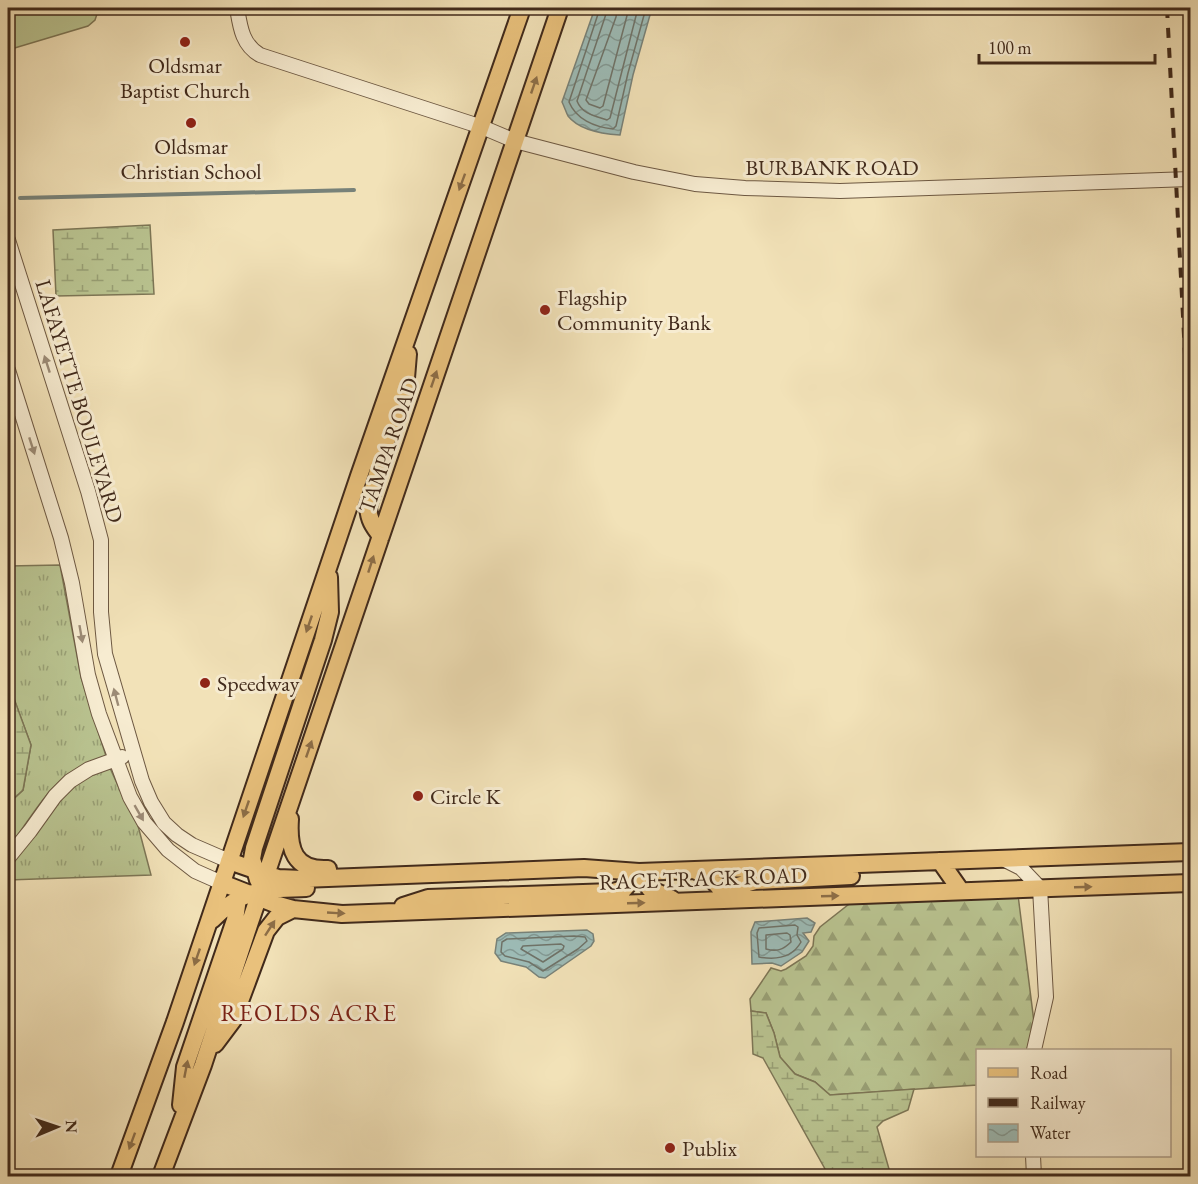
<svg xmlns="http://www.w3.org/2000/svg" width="1198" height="1184" font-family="'EB Garamond',serif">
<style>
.grass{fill:url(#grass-tufts);stroke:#7d7656;stroke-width:1.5}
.forest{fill:url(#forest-firs);stroke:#7d7656;stroke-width:1.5}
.wetland{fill:url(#wetland-marsh);stroke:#7d7656;stroke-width:1.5}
.pitch{fill:#b9c390;stroke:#7d7656;stroke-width:1.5}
.water{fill:url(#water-waves);stroke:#788279;stroke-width:1.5}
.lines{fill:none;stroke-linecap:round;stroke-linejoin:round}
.shore{stroke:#6f7369;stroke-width:1.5}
.stream{stroke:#788279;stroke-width:4}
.minor-casing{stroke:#6d5842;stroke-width:16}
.major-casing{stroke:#412a1b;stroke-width:20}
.minor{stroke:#f7ecd1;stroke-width:14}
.major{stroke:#e9c17c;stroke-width:16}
.rail{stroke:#412a1b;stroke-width:4;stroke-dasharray:10 10;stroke-linecap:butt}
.oneway{fill:#8d6e47}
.oneway2{fill:#9c8b76}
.poi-dot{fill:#8f2418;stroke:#f7ecd1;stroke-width:2}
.labels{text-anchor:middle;stroke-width:6;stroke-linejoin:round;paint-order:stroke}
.poi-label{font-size:22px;fill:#412a1b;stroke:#f7ecd1;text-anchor:start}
.street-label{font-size:22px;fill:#412a1b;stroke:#f7ecd1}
.neighbourhood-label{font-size:24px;letter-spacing:1.5px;fill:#7a1f14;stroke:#f7ecd1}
</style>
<defs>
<pattern id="grass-tufts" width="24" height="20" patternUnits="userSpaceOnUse" patternTransform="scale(1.5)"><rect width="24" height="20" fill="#b9c390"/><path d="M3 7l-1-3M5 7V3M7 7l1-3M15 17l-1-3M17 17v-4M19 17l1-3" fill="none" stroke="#989f75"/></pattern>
<pattern id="forest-firs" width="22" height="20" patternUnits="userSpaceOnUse" patternTransform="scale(1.5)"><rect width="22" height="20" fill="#b9c390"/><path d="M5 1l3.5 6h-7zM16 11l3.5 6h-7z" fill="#989f75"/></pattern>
<pattern id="wetland-marsh" width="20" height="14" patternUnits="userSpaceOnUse" patternTransform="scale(1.5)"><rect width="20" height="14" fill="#b9c390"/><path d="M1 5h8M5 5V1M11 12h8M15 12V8" fill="none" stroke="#989f75"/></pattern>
<pattern id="water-waves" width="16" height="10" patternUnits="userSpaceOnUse" patternTransform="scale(1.5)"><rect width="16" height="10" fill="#9dbcb7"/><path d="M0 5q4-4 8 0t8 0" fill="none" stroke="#829994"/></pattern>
</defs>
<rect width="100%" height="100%" fill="#f2e2b8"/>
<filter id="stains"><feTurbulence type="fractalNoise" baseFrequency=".00333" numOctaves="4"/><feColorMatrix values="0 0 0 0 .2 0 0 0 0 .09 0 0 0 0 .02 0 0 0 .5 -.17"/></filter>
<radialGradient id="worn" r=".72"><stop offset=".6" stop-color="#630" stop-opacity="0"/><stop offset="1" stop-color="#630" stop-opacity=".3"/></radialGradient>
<path class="grass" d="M60,565L81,677L106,756C93,763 76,768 64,778C42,795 26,826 8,848V804L23,790L31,745L12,694L8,690V566Z
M110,768L124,799L137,822L151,875L8,880V866L60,799L74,785L93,774Z"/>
<path class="forest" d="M1018,895L1034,1022L1027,1050H978L977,1085L830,1095L815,1082L795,1074L780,1057L774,1033L766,1013L751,1011L750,999L771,968L781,971L786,969L806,956L813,946L814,936L820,927L853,901Z"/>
<path class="wetland" d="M150,225L154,294L56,296L53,230Z
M8,690L12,693L31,745L23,790L8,804Z
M751,1011L766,1013L774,1033L780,1057L795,1074L815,1082L830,1095L914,1089L908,1110L883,1121L877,1127L891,1176H829L763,1058L753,1054Z"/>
<path class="pitch" d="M8,8H99L95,20L88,26L8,50Z"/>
<path class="water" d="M595,8H652L633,75L620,135C604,134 579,130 568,116C566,112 564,106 562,102Z
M807,918L815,923L811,932L803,933L809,941L802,952L781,966L772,963L752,964L751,932L755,922Z
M587,930L593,934L594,941L591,946L545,978L539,977L526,967L501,961L495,953L497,939L506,933Z"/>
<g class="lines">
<path class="shore" d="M600,8L569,102C576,119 594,127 613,129L616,126L628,73L646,8
M608,8L577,101C582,114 595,116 607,120L610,118L638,8
M617,8L616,17L586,100L589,104L600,108L603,106L629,8
M795,925L798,927L797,935L801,942C792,958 775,960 759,957L757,933L759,928Z
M787,933L790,935L791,942C783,950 776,952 766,949V935Z
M574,936L585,937L587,941L578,949L543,971L529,962L505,956L501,952L502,942L507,939Z
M561,944L564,946L563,949L543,962L521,949L523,946Z"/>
<path class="stream" d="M20,198L354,190"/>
<defs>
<path id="minor" d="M237,8C240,26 242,45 260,55L482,127L515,141L634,172L695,184L745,188L840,191L1190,179
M8,240L88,491L101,540V612L105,654L142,781L151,802L164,823L177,835L192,845L229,861
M8,370L61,538L72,583L88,675L99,714L130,797L144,822L168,850L195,871L222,883
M8,858L30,831L55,796L70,781L89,769L122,757
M1003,859L1021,868L1040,888L1046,997L1034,1050
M1033,1156L1034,1176"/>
<path id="major" d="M381,536C373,526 369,520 368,507L385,445L405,390L408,354
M290,819C288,849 294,871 328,869
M229,861L278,878L302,879L584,868L639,872L1190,852
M940,861L961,891
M696,871C712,877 719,885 727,900
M639,872L650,889L672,899
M258,880L252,859L254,848L323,640L330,612L329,577
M222,883L275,904L293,909L342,914L1190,883
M727,900L738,886L755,881L851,876
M403,906L428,898L613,892L624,889L639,872
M212,920C244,887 263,890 306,888
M215,1044L233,1020L266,931L277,917L293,909
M181,1105L185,1067L235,920L239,891
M119,1176L175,1022L359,476L522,8
M161,1176L203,1065L249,925L560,8"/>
</defs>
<use href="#minor" class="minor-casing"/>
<use href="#major" class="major-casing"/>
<use href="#minor" class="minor"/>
<use href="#major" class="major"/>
<path class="rail" d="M1167,8L1190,451"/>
</g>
<defs><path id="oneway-solid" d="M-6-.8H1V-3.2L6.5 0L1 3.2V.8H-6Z" transform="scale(1.5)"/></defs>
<g class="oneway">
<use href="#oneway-solid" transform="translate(534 85) rotate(-71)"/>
<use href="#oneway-solid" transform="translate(462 182) rotate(110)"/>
<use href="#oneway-solid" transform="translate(434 379) rotate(-71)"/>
<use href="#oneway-solid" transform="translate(371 564) rotate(-72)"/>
<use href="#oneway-solid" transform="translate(309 624) rotate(109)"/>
<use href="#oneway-solid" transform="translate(309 749) rotate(-71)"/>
<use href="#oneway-solid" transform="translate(246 809) rotate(109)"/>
<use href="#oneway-solid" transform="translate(1083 887) rotate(-2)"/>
<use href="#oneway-solid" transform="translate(830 896) rotate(-2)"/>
<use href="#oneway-solid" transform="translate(636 903) rotate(-2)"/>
<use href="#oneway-solid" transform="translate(336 913) rotate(3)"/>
<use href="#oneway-solid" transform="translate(270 928) rotate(-57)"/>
<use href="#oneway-solid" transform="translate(197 957) rotate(109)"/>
<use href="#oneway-solid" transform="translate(186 1069) rotate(-79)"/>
<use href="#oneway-solid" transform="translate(132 1141) rotate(110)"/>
</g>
<g class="oneway2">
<use href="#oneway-solid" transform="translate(47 364) rotate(-108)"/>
<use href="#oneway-solid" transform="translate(32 446) rotate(72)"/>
<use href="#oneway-solid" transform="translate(81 634) rotate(80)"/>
<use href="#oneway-solid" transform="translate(116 697) rotate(-105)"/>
<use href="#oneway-solid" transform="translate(139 813) rotate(60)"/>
</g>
<g class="poi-dot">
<circle cx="185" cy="42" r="6"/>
<circle cx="191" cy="123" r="6"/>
<circle cx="545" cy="310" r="6"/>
<circle cx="205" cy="683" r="6"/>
<circle cx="418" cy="796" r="6"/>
<circle cx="670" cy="1148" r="6"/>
</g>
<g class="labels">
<g class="poi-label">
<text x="185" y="73" text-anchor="middle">Oldsmar<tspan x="185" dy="25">Baptist Church</tspan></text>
<text x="191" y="154" text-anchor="middle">Oldsmar<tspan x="191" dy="25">Christian School</tspan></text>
<text x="557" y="305">Flagship<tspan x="557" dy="25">Community Bank</tspan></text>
<text x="217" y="691">Speedway</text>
<text x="430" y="804">Circle K</text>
<text x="682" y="1156">Publix</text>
</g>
<g class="street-label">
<text x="832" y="175">BURBANK ROAD</text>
<text transform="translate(80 401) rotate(73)" y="8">LAFAYETTE BOULEVARD</text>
<text transform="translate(388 445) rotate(-71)" y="8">TAMPA ROAD</text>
<text transform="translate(703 878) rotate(-2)" y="8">RACE TRACK ROAD</text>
</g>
<g class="neighbourhood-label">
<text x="309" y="1021">REOLDS ACRE</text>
</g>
</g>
<rect width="1198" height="1184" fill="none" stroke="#f2e2b8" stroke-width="30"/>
<rect x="9" y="9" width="1180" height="1166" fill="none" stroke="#412a1b" stroke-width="3"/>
<rect x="15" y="15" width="1168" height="1154" fill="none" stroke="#412a1b" stroke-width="1.5"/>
<rect x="976" y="1049" width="195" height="108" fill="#f7ecd1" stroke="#ae9e88" stroke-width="1.5"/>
<rect x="988" y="1068" width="30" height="9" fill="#e9c17c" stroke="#ae9e88" stroke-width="1.5"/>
<text x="1030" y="1079" font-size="18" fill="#412a1b">Road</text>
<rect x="988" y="1098" width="30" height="9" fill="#412a1b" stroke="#ae9e88" stroke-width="1.5"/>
<text x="1030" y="1109" font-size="18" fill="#412a1b">Railway</text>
<rect x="988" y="1124" width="30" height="18" fill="url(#water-waves)" stroke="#ae9e88" stroke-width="1.5"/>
<text x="1030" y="1139" font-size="18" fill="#412a1b">Water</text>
<g transform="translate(57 1127) rotate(88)" stroke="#f7ecd1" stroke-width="4.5" paint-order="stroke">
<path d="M0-4.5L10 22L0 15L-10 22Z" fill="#412a1b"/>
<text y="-9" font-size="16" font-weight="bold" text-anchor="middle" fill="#412a1b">N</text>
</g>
<path d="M979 54v9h176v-9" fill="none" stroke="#412a1b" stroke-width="3"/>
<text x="988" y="54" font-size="18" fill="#412a1b" stroke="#f7ecd1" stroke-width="4.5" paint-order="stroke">100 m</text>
<rect width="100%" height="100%" filter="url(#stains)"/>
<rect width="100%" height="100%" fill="url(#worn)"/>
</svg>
